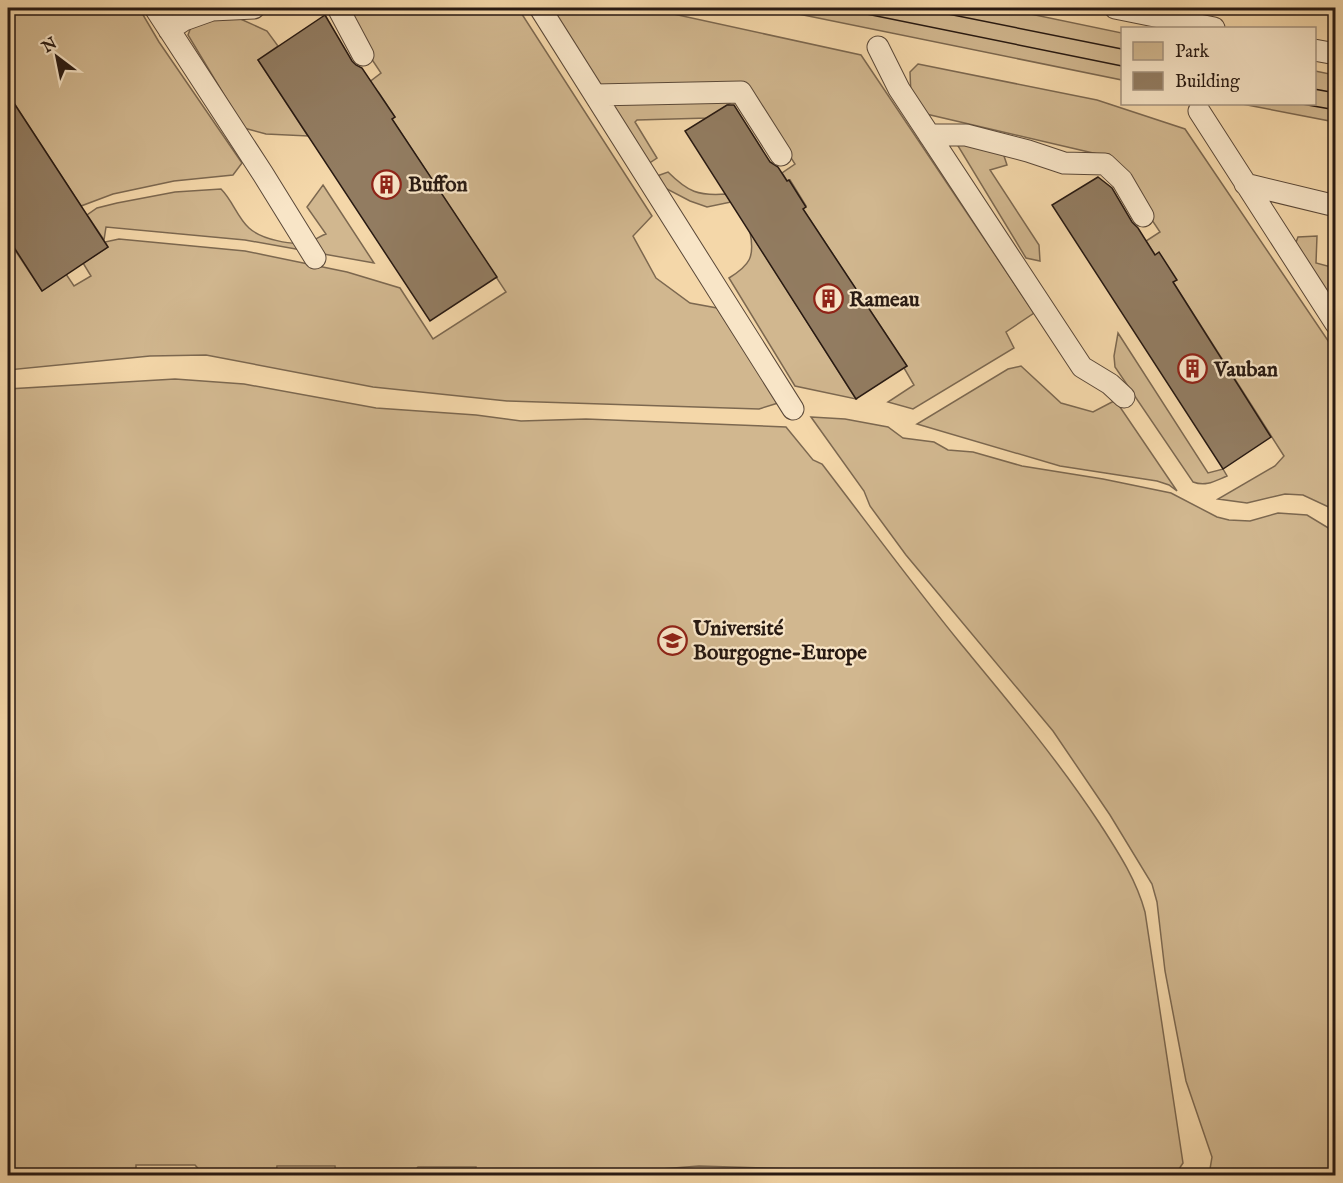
<svg xmlns="http://www.w3.org/2000/svg" width="1343" height="1183" font-family="'IM FELL English',serif">
<style>
.green{fill:#d1b78f;stroke:#7c6850;stroke-width:1.5}
.building{fill:#927c61;stroke:#271912;stroke-width:1.5}
.lines{fill:none;stroke-linecap:round;stroke-linejoin:round}
.service-casing{stroke:#5a4838;stroke-width:23}
.service{stroke:#f8e5c7;stroke-width:21}
.tram{stroke:#271912;stroke-width:1.5}
.labels{text-anchor:middle;stroke-width:4.5;stroke-linejoin:round;paint-order:stroke}
.poi-label{font-size:21px;font-weight:bold;fill:#271912;stroke:#f8e5c7;text-anchor:start}
</style>
<rect width="100%" height="100%" fill="#f4d7a9"/>
<filter id="stains"><feTurbulence type="fractalNoise" baseFrequency=".00333" numOctaves="4"/><feColorMatrix values="0 0 0 0 .2 0 0 0 0 .09 0 0 0 0 .02 0 0 0 .5 -.17"/></filter>
<radialGradient id="worn" r=".72"><stop offset=".6" stop-color="#630" stop-opacity="0"/><stop offset="1" stop-color="#630" stop-opacity=".3"/></radialGradient>
<path class="green" d="M8,8H139L159,42L242,163L233,175L174,181L113,194L81,206L8,94Z
M346,8H518L652,216L633,236L656,278L690,303L717,308L778,403L759,409L507,401L373,387L206,355L150,356L8,370V246L11,244L42,291L66,274L74,286L91,276L83,263L108,247L105,242L119,239L245,251L347,272L400,288L433,339L506,292L392,119L395,117L379,93L368,83L381,73L371,58Z
M549,8H646L861,55L1034,313L1006,332L1014,348L913,409L888,402L914,385L904,368L907,366L803,209L806,206L790,180L787,181L782,173L795,164L747,89L608,88L593,81Z
M769,8H1001L1122,33V80Z
M236,17L267,31L278,46L258,60L308,136L266,134L244,128L188,35L191,27L215,20Z
M918,64L1097,100L1185,129L1335,351V510L1303,495L1285,494L1247,503L1218,499L1275,466L1284,456L1173,282L1176,280L1155,255L1146,241L1160,232L1110,157L922,113L911,96L910,72Z
M1315,71L1335,75V122L1242,104H1314Z
M735,100L708,118L637,120L635,122L657,158L648,164L611,106L617,102Z
M955,141L1003,153L1007,165L990,170L1039,245L1040,261L1026,258Z
M668,172C688,192 698,196 726,194L731,202L707,207L690,201L665,188L657,176Z
M323,185L374,263L245,240L106,227L104,240L87,215L97,208L117,203L175,192L221,189C233,201 237,217 249,228C261,239 292,246 308,242C314,241 320,236 326,234L307,207Z
M750,232L856,399L795,386L729,278C750,265 755,257 750,232Z
M1317,236L1316,263L1335,268V301L1327,294L1295,245L1298,237Z
M1118,333L1208,473L1223,469L1227,476C1215,481 1206,487 1193,482L1115,367L1114,356Z
M1021,366L1061,403L1093,412L1114,401L1120,407L1177,491L1169,485L1157,481L1060,466L917,424L1008,369Z
M175,379L244,384L376,408L476,415L521,421L586,419L786,427L813,460L822,464C868,524 913,585 961,644C1009,702 1058,760 1100,824C1118,852 1136,879 1145,912L1183,1163L1175,1175H997L699,1166L649,1170L650,1176H476V1167H418L411,1175L336,1176L335,1166H277L276,1175L205,1176L195,1165H136V1175H8V389Z
M811,417L845,419L888,427L903,438L934,442L948,450L973,452L1022,466L1103,479L1171,493L1217,517L1229,520L1250,521L1278,513L1307,515L1335,532V1175H1209L1212,1157L1186,1081L1165,971L1157,902L1152,884L1110,815L1053,731L906,555L870,506L864,491Z"/>
<path class="building" d="M325,15L352,61L356,65L362,68L395,117L392,119L497,277L430,321L258,60Z
M8,94L108,247L42,291L8,238Z
M727,105H734L770,162L778,167L787,181L789,180L806,207L803,209L907,366L856,399L685,131Z
M1098,177L1112,188L1132,222L1138,228L1155,255L1159,252L1177,280L1173,282L1271,437L1223,469L1052,205Z"/>
<g class="lines">
<defs>
<path id="service" d="M155,8L263,174L315,258
M338,8L363,55
M540,8L793,409
M1115,8L1214,28
M169,30L184,20L212,10L254,8
M878,47L899,89L1082,367L1110,384L1124,397
M1314,50L1336,54
M595,95L741,92L781,155
M1199,111L1336,324
M929,135H966L1028,151L1064,163L1105,164L1122,180L1143,216
M1245,184L1336,206"/>
</defs>
<use href="#service" class="service-casing"/>
<use href="#service" class="service"/>
<path class="tram" d="M837,8L1122,66
M918,8L1122,49
M1314,89L1336,93
M1302,104L1336,110"/>
</g>
<defs>
<symbol id="building-ring" viewBox="-11 -11 22 22"><circle r="9.5" fill="#f8e5c7" stroke="#8f2418" stroke-width="1.5"/><path d="M-4-6H4V6H1V3H-1V6H-4ZM-2.5-4.3h1.7v1.8h-1.7ZM.8-4.3h1.7v1.8H.8ZM-2.5-1h1.7V.8h-1.7ZM.8-1h1.7V.8H.8Z" fill="#8f2418"/></symbol>
<symbol id="university-ring" viewBox="-11 -11 22 22"><circle r="9.5" fill="#f8e5c7" stroke="#8f2418" stroke-width="1.5"/><path d="M0-5L7-2L0 1L-7-2ZM-4 1L0 2.5L4 1V4Q0 6-4 4Z" fill="#8f2418"/></symbol>
</defs>
<g fill-rule="evenodd">
<use href="#building-ring" x="370" y="168" width="33" height="33"/>
<use href="#building-ring" x="812" y="282" width="33" height="33"/>
<use href="#building-ring" x="1176" y="352" width="33" height="33"/>
<use href="#university-ring" x="656" y="624" width="33" height="33"/>
</g>
<g class="labels">
<g class="poi-label">
<text x="408" y="191">Buffon</text>
<text x="849" y="306">Rameau</text>
<text x="1214" y="376">Vauban</text>
<text x="693" y="635">Université<tspan x="693" dy="24">Bourgogne-Europe</tspan></text>
</g>
</g>
<rect width="1343" height="1183" fill="none" stroke="#f4d7a9" stroke-width="30"/>
<rect x="9" y="9" width="1325" height="1165" fill="none" stroke="#271912" stroke-width="3"/>
<rect x="15" y="15" width="1313" height="1153" fill="none" stroke="#271912" stroke-width="1.5"/>
<rect x="1121" y="27" width="195" height="78" fill="#f8e5c7" stroke="#a4937f" stroke-width="1.5"/>
<rect x="1133" y="42" width="30" height="18" fill="#d1b78f" stroke="#a4937f" stroke-width="1.5"/>
<text x="1175" y="57" font-size="18" fill="#271912">Park</text>
<rect x="1133" y="72" width="30" height="18" fill="#927c61" stroke="#a4937f" stroke-width="1.5"/>
<text x="1175" y="87" font-size="18" fill="#271912">Building</text>
<g transform="translate(57 57) rotate(328)" stroke="#f8e5c7" stroke-width="4.5" paint-order="stroke">
<path d="M0-4.5L10 22L0 15L-10 22Z" fill="#271912"/>
<text y="-9" font-size="16" font-weight="bold" text-anchor="middle" fill="#271912">N</text>
</g>
<rect width="100%" height="100%" filter="url(#stains)"/>
<rect width="100%" height="100%" fill="url(#worn)"/>
</svg>
